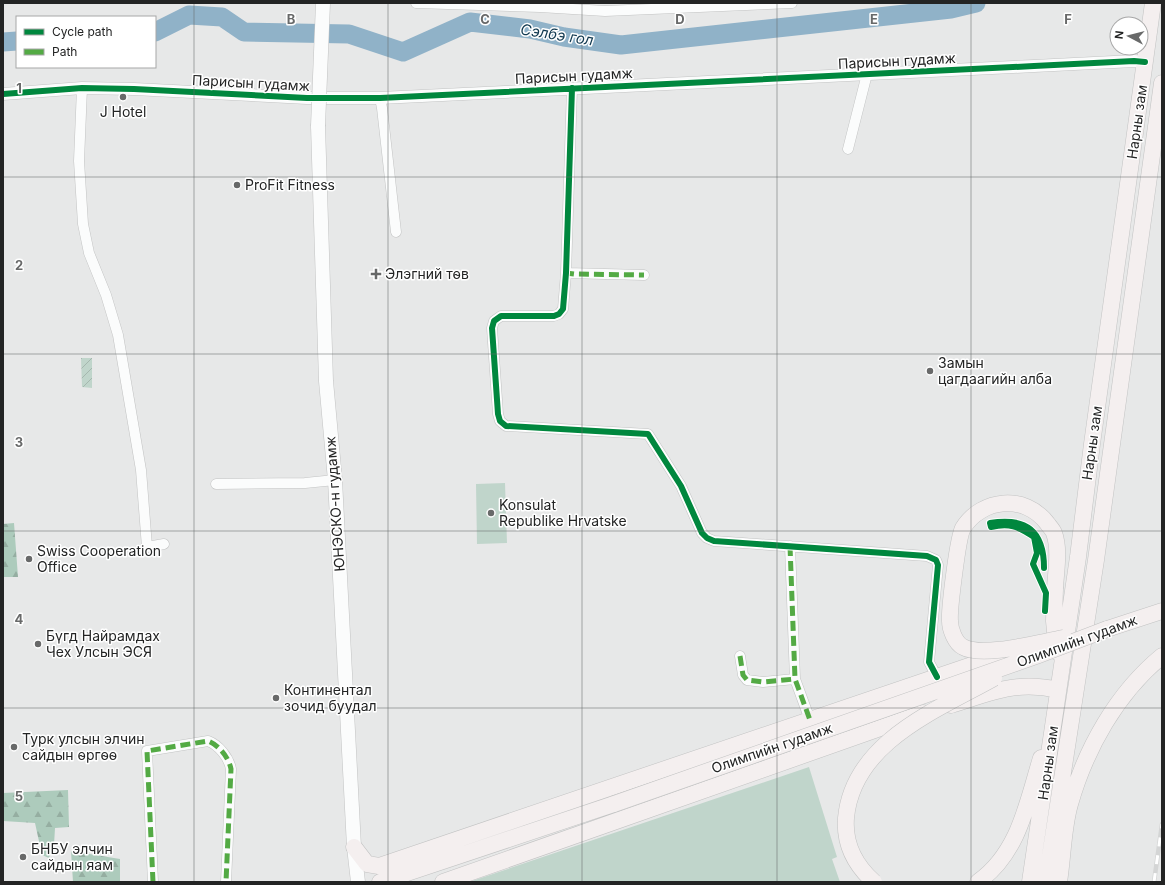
<svg xmlns="http://www.w3.org/2000/svg" width="1165" height="885" font-family="Inter,sans-serif">
<style>
.forest{fill:url(#forest-firs)}
.park{fill:#c0d5cb}
.garden{fill:url(#garden-furrows)}
.lines{fill:none;stroke-linecap:round;stroke-linejoin:round}
.river{stroke:#90b2c8;stroke-width:19}
.minor-casing{stroke:#c2c3c3;stroke-width:11}
.tertiary-casing{stroke:#c2c3c3;stroke-width:13}
.secondary-casing{stroke:#c2c3c3;stroke-width:15}
.primary-casing{stroke:#c2c3c3;stroke-width:17}
.minor{stroke:#fbfcfc;stroke-width:10}
.tertiary{stroke:#fbfcfc;stroke-width:12}
.secondary{stroke:#fbfcfc;stroke-width:14}
.primary{stroke:#f4efef;stroke-width:16}
.rail-casing{stroke:#d4d5d5;stroke-width:4.5}
.rail{stroke:#fff;stroke-width:3;stroke-dasharray:9;stroke-linecap:butt}
.secondary-bridge-casing{stroke:#c2c3c3;stroke-width:15;stroke-linecap:butt}
.primary-bridge-casing{stroke:#c2c3c3;stroke-width:17;stroke-linecap:butt}
.secondary-bridge{stroke:#fbfcfc;stroke-width:14}
.primary-bridge{stroke:#f4efef;stroke-width:16}
.quiet{stroke:#53aa44;stroke-width:5;stroke-dasharray:10 5;stroke-linecap:butt}
.cycleway-casing{stroke:#fff;stroke-width:8}
.cycleway{stroke:#00873e;stroke-width:6}
.grid{fill:none;stroke:#686969;stroke-width:1;stroke-opacity:0.55}
.poi-dot{fill:#686969;stroke:#fff;stroke-width:1.5}
.labels{text-anchor:middle;stroke-width:3;stroke-linejoin:round;paint-order:stroke}
.street-label{font-size:14px;fill:#232424;stroke:#fff}
.poi-label{font-size:14px;fill:#232424;stroke:#fff;text-anchor:start}
.water-label{font-size:15px;font-style:italic;fill:#123a51;stroke:#fff}
.grid-label{font-size:13px;text-anchor:middle;font-weight:bold;fill:#686969;stroke:#fff;stroke-width:3;stroke-linejoin:round;paint-order:stroke}
</style>
<defs>
<pattern id="forest-firs" width="22" height="20" patternUnits="userSpaceOnUse"><rect width="22" height="20" fill="#adcbbc"/><path d="M5 1l3.5 6h-7zM16 11l3.5 6h-7z" fill="#95aea1"/></pattern>
<pattern id="garden-furrows" width="10" height="10" patternUnits="userSpaceOnUse"><rect width="10" height="10" fill="#c0d5cb"/><path d="M-1 1l2-2M0 10L10 0M9 11l2-2" fill="none" stroke="#a5b7ae"/></pattern>
</defs>
<rect width="100%" height="100%" fill="#e7e8e8"/>
<path class="forest" d="M14,523L18,577H3V524Z
M68,790L69,827L55,828L54,845L49,858L42,855L35,823L3,821V793Z
M71,851L120,859V882H73Z"/>
<path class="park" d="M505,483L507,543L477,544L476,484Z
M809,767L837,857L832,859L840,882H469Z"/>
<path class="garden" d="M81,358H92V388L82,387Z"/>
<g class="lines">
<path class="river" d="M155,32L189,15L222,17L244,32L349,34L403,52L470,22L530,29L564,37L621,45L951,9L976,3
M3,42L17,41"/>
<defs>
<path id="minor" d="M416,3L540,7L605,11L792,3
M82,88L79,161L83,224L89,253L106,295L118,335L141,470L147,547L164,544
M572,88L566,273L563,309L559,314L554,316H501L494,321L492,328L498,414L500,421L506,426L648,434L681,486L702,533L707,538L714,541L927,556L936,560L938,565L929,662L937,677
M380,98L382,108L396,232
M848,149L867,74
M566,273L644,275
M216,484L305,483L335,480
M790,546L795,679L810,720
M740,656L743,675L747,680L763,682L795,679
M153,882L147,751L208,741C219,745 229,758 231,769L226,882"/>
<path id="tertiary" d="M3,94L82,88L134,89L307,98H380L1034,66L1134,61L1145,62"/>
<path id="secondary" d="M318,126L326,381L335,480L354,847L358,882"/>
<path id="primary" d="M1055,588L1054,621L1057,652
M1107,629L1162,611
M951,705C990,693 1016,680 1058,690
M354,847L367,864L379,866L1013,651
M380,882L614,804
M443,882L923,713
M978,882C1019,853 1027,803 1041,758
M1030,882L1078,557L1092,444L1153,3
M1046,882L1096,560L1162,83
M1059,882C1063,857 1063,828 1070,804C1086,748 1117,693 1162,656"/>
</defs>
<use href="#minor" class="minor-casing"/>
<use href="#tertiary" class="tertiary-casing"/>
<use href="#secondary" class="secondary-casing"/>
<use href="#primary" class="primary-casing"/>
<use href="#minor" class="minor"/>
<use href="#tertiary" class="tertiary"/>
<use href="#secondary" class="secondary"/>
<use href="#primary" class="primary"/>
<defs>
<path id="rail" d="M1154,882L1162,824"/>
</defs>
<use href="#rail" class="rail-casing"/>
<use href="#rail" class="rail"/>
<defs>
<path id="secondary-bridge" d="M318,126L323,3"/>
<path id="primary-bridge" d="M1055,588C1056,571 1060,549 1054,533C1053,530 1049,526 1047,523C1025,494 982,498 963,528C958,536 949,610 950,621C950,629 955,643 963,647C983,658 1040,642 1064,638
M614,804L1036,656L1107,629
M874,882C855,865 844,844 846,818C853,742 937,710 994,678"/>
</defs>
<use href="#secondary-bridge" class="secondary-bridge-casing"/>
<use href="#primary-bridge" class="primary-bridge-casing"/>
<use href="#secondary-bridge" class="secondary-bridge"/>
<use href="#primary-bridge" class="primary-bridge"/>
<path class="quiet" d="M566,271V273L574,274L644,275
M790,546L795,679L810,720
M740,656L743,675L747,680L763,682L795,679
M153,882L147,751L208,741C219,745 229,758 231,769L226,882"/>
<defs>
<path id="cycleway" d="M572,88L566,273L563,309L559,314L554,316H501L494,321L492,328L498,414L500,421L506,426L648,434L681,486L702,533L707,538L714,541L927,556L936,560L938,565L929,662L937,677
M3,94L82,88L134,89L307,98H380L1034,66L1134,61L1145,62
M1044,568C1044,531 1026,517 990,523L991,527C1009,523 1018,526 1034,537L1037,553L1033,564L1046,593L1045,611"/>
</defs>
<use href="#cycleway" class="cycleway-casing"/>
<use href="#cycleway" class="cycleway"/>
</g>
<path class="grid" d="M194,3V882M388,3V882M582,3V882M777,3V882M971,3V882M3,177H1162M3,354H1162M3,531H1162M3,708H1162"/>
<g class="poi-dot">
<circle cx="123" cy="97" r="4"/>
<circle cx="237" cy="185" r="4"/>
<path d="M374 268h4v4h4v4h-4v4h-4v-4h-4v-4h4z"/>
<circle cx="930" cy="371" r="4"/>
<circle cx="491" cy="513" r="4"/>
<circle cx="29" cy="559" r="4"/>
<circle cx="38" cy="644" r="4"/>
<circle cx="276" cy="698" r="4"/>
<circle cx="14" cy="747" r="4"/>
<circle cx="23" cy="857" r="4"/>
</g>
<g class="labels">
<g class="street-label">
<text transform="translate(897 61) rotate(-3)" y="5">Парисын гудамж</text>
<text transform="translate(574 76) rotate(-3)" y="5">Парисын гудамж</text>
<text transform="translate(251 83) rotate(3)" y="5">Парисын гудамж</text>
<text transform="translate(1137 122) rotate(-82)" y="5">Нарны зам</text>
<text transform="translate(1092 443) rotate(-82)" y="5">Нарны зам</text>
<text transform="translate(335 504) rotate(-94)" y="5">ЮНЭСКО-н гудамж</text>
<text transform="translate(1077 641) rotate(-20)" y="5">Олимпийн гудамж</text>
<text transform="translate(772 748) rotate(-19)" y="5">Олимпийн гудамж</text>
<text transform="translate(1048 763) rotate(-82)" y="5">Нарны зам</text>
</g>
<g class="poi-label">
<text x="123" y="117" text-anchor="middle">J Hotel</text>
<text x="245" y="190">ProFit Fitness</text>
<text x="385" y="279">Элэгний төв</text>
<text x="938" y="368">Замын<tspan x="938" dy="16">цагдаагийн алба</tspan></text>
<text x="499" y="510">Konsulat<tspan x="499" dy="16">Republike Hrvatske</tspan></text>
<text x="37" y="556">Swiss Cooperation<tspan x="37" dy="16">Office</tspan></text>
<text x="46" y="641">Бүгд Найрамдах<tspan x="46" dy="16">Чех Улсын ЭСЯ</tspan></text>
<text x="284" y="695">Континентал<tspan x="284" dy="16">зочид буудал</tspan></text>
<text x="22" y="744">Турк улсын элчин<tspan x="22" dy="16">сайдын өргөө</tspan></text>
<text x="31" y="854">БНБУ элчин<tspan x="31" dy="16">сайдын яам</tspan></text>
</g>
<g class="water-label">
<text transform="translate(557 35) rotate(9)" y="5">Сэлбэ гол</text>
</g>
</g>
<g class="grid-label">
<text x="291" y="24">B</text>
<text x="485" y="24">C</text>
<text x="680" y="24">D</text>
<text x="874" y="24">E</text>
<text x="1068" y="24">F</text>
<text x="19" y="93">1</text>
<text x="19" y="270">2</text>
<text x="19" y="447">3</text>
<text x="19" y="624">4</text>
<text x="19" y="801">5</text>
</g>
<rect width="1165" height="885" fill="none" stroke="#232424" stroke-width="8"/>
<rect x="16" y="16" width="140" height="52" fill="#ffffff" stroke="#a7a7a7"/>
<rect x="24" y="29" width="20" height="6" fill="#00873e" stroke="#a7a7a7"/>
<text x="52" y="36" font-size="12" fill="#232424">Cycle path</text>
<rect x="24" y="49" width="20" height="6" fill="#53aa44" stroke="#a7a7a7"/>
<text x="52" y="56" font-size="12" fill="#232424">Path</text>
<g transform="translate(1129 36) rotate(277)"><circle r="19" fill="#ffffff" stroke="#a7a7a7"/>
<path d="M0-3L7 15L0 10L-7 15Z" fill="#686969"/>
<text y="-6" font-size="11" font-weight="bold" text-anchor="middle" fill="#232424">N</text>
</g>
</svg>
